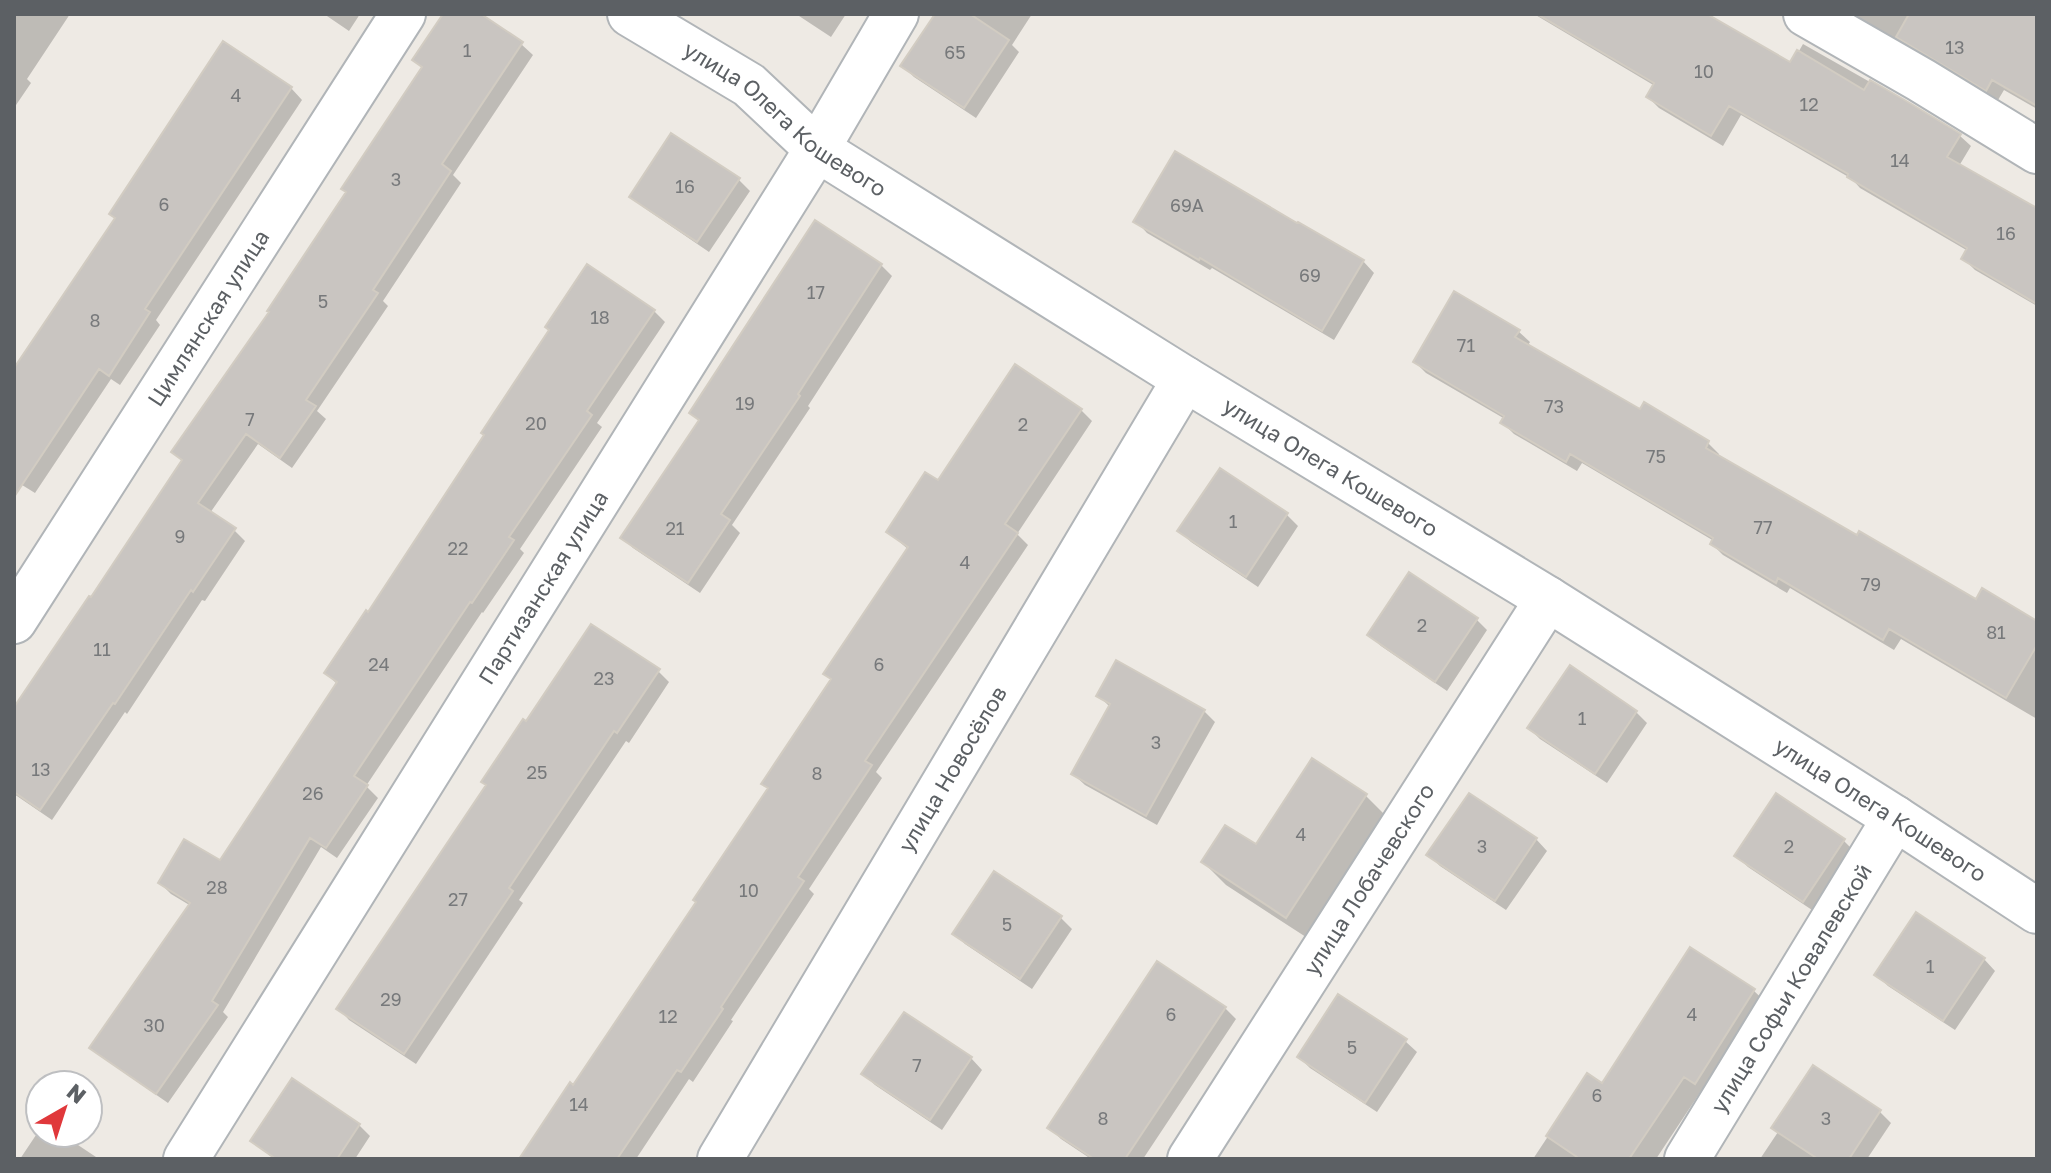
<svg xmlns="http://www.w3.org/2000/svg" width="2051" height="1173" font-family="'Golos Text',sans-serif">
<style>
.shadow{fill:#0003}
.building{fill:#c9c5c1;stroke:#d2ccc2;stroke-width:2}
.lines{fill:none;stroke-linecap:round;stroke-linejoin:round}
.minor-casing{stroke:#b1b5b8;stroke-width:48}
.minor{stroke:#fff;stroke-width:44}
.labels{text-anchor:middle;stroke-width:7;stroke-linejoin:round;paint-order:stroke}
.number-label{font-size:18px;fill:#77797b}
.street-label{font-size:22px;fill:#5c6064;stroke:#fff}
</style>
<rect width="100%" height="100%" fill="#eeeae4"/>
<path class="shadow" d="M14,14H70L27,79L31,83L14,108Z
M324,14H360L349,31Z
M445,14H477L521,44L533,55L453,175L461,183L383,301L388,306L317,411L326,419L292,468L258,444L210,513L234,530L245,541L205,601L202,600L127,714L125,712L52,820L14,794V708L92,600L183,462L173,452L272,312L348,193L423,69L414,60Z
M796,14H846L831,37Z
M937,14H1032L1012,45L1019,52L976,118L914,77L903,66Z
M1534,14H1703L1791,65L1803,44L1907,103L1959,135L1971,146L1959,166L2037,211V306L1975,270L1964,259L1968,251L1860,188L1852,179L1741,115L1723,146L1659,108L1648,97L1655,86Z
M1851,14H2032L2037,17V109L2004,90L1998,100Z
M291,88L302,100L156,320L160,325L120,385L111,379L35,493L14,480V372Z
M672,135L739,180L750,191L709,252L643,207L632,196Z
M1136,221L1363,261L1374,273L1334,340L1212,268L1210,270L1147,233Z
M881,265L892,276L808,406L810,408L732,525L740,533L700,593L633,548L622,537Z
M654,311L665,322L597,423L602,427L520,549L524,553L483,613L482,612L366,786L378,798L337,858L321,847L223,1012L228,1017L168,1103L103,1058L92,1047L191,906L171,894L160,883L220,862L338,685L326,673L368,614Z
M1518,331L1530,342L1527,347L1641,412L1708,443L1719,454L1718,457L1857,537L1977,601L2037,623V719L1901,639L1894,650L1790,588L1787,593L1723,555L1712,544L1714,541L1582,463L1577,471L1514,434L1503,423L1505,419L1426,373L1415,362Z
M1081,410L1092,421L1017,534L1028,545L876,772L882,778L809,889L814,894L731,1020L733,1021L693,1082L689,1079L636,1159H546L574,1087L698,902L770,789L909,550L888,532L938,483Z
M1221,470L1287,515L1298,526L1258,587L1191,542L1180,531Z
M1476,619L1487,630L1447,691L1381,646L1370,635Z
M658,671L669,682L629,743L626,741L519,900L523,903L416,1064L349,1020L338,1008L527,724Z
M1099,696L1204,711L1215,722L1157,825L1085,785L1073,774L1110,707Z
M1636,712L1647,723L1607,783L1540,739L1529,728Z
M1366,796L1388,818L1309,939L1226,885L1203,862L1256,847Z
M1536,839L1547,851L1506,910L1440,866L1429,855Z
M1843,840L1854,851L1815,912L1748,867L1737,856Z
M995,873L1061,918L1072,929L1032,989L965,944L954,933Z
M1984,959L1995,971L1955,1030L1888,986L1877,975Z
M1754,991L1770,1006L1711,1098L1701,1091L1656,1159H1533L1588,1076L1603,1086Z
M1225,1008L1236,1019L1143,1159H1091L1061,1139L1050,1128Z
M1405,1041L1417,1052L1377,1112L1310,1068L1299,1057Z
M971,1058L982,1070L942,1130L875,1085L864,1074Z
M1880,1112L1891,1123L1867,1159H1760L1778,1132Z
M359,1125L370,1136L355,1159H274L252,1141Z
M40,1129V1133H60L99,1159H20Z"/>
<path class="building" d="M443,14H481L523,42L442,164L451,171L373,290L378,293L306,400L316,406L280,458L246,434L198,503L236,528L193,592L191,590L115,704L113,703L40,810L14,792V707L89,596L91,597L182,460L171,452L269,312L267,311L346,192L341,189L422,67L412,60Z
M935,14H970L1009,40L964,108L900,66Z
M1537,14H1707L1790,62L1797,50L1864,90L1870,80L1908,102L1961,134L1947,157L2037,208V304L1961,259L1967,248L1847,177L1848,174L1729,106L1711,136L1646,97L1654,83Z
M1909,14H2037V106L1992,80L1986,91L1896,37Z
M223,41L292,87L145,309L150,312L109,376L99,369L14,497V368L115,218L109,214Z
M671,133L740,178L697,242L629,197Z
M1175,151L1297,223L1298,222L1364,260L1322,331L1200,258L1199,260L1133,222Z
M815,220L882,264L798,394L800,396L721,514L730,520L688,583L620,538L699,420L689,413Z
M587,264L655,310L587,411L592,415L509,537L514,540L472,603L470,602L354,776L368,785L326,848L310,838L212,1001L218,1005L156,1094L89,1048L190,903L158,883L184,839L220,860L337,682L324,673L366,610L368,612L484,435L481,433L549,330L545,327Z
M1454,291L1520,330L1515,337L1640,409L1644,402L1709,441L1706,448L1857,535L1859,531L1976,599L1982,588L2037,621V645L2006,698L1889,629L1883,640L1778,578L1776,583L1710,544L1713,538L1570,454L1566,462L1500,423L1504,416L1413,362Z
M1015,364L1082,409L1005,524L1018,533L865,761L872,765L798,877L804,881L721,1007L723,1009L681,1072L677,1070L617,1159H519L570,1082L573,1085L696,902L693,900L768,788L761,784L831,679L823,674L908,547L886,532L925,472L938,480Z
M1220,468L1288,513L1246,577L1177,531Z
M1409,572L1478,618L1435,682L1367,635Z
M591,624L660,669L617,733L614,731L509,888L513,891L404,1054L336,1009L486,785L481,782L523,719L526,721Z
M1116,660L1205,710L1146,816L1071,774L1110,704L1096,696Z
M1570,665L1637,711L1595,774L1527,728Z
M1312,758L1367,794L1286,918L1201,862L1225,825L1256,844Z
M1469,793L1537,838L1495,901L1426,855Z
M1776,793L1845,839L1803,902L1734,856Z
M994,871L1062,916L1020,979L952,934Z
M1916,912L1985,958L1943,1021L1874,975Z
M1690,947L1755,989L1695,1084L1684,1077L1629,1159H1580L1546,1136L1587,1073L1602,1083Z
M1157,961L1226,1007L1125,1159H1094L1047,1128Z
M1338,994L1407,1039L1365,1103L1297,1057Z
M904,1012L972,1057L930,1120L861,1074Z
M1813,1065L1881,1110L1849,1159H1818L1771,1128Z
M292,1078L360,1124L337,1159H276L250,1141Z"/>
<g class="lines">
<defs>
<g id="minor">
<path id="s1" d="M630,14L749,85L817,149L1185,379L1548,599L1895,818L2037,911"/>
<path d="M1806,14L1921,80L2037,151"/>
<path id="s2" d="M14,621L403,14"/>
<path id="s3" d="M186,1159L817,149L896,14"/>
<path id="s4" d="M720,1159L1185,379"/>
<path id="s5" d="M1190,1159L1548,599"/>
<path id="s6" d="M1687,1159L1895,818"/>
</g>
</defs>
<use href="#minor" class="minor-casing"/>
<use href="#minor" class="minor"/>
</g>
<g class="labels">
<g class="number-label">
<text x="1955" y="54">13</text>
<text x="467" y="57">1</text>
<text x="955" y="59">65</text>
<text x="1704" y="78">10</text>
<text x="236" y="102">4</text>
<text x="1809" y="111">12</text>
<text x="1900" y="167">14</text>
<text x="396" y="186">3</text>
<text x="685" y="193">16</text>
<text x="164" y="211">6</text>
<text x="1187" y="212">69А</text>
<text x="2006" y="240">16</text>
<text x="1310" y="282">69</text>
<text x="816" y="299">17</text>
<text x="323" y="308">5</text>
<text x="600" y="324">18</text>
<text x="95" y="327">8</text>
<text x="1466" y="352">71</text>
<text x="745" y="410">19</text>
<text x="1554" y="413">73</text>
<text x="250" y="426">7</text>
<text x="536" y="430">20</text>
<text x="1023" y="431">2</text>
<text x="1656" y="463">75</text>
<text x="1233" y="528">1</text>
<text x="1763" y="534">77</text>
<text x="675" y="535">21</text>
<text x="180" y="543">9</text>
<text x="458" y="555">22</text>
<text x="965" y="569">4</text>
<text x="1871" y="591">79</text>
<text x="1422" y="632">2</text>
<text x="1996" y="639">81</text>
<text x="102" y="656">11</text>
<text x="379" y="671">24</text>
<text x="879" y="671">6</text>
<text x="604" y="685">23</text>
<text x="1582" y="725">1</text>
<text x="1156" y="749">3</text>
<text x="41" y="776">13</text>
<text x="537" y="779">25</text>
<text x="817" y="780">8</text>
<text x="313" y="800">26</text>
<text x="1301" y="841">4</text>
<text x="1482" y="853">3</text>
<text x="1789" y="853">2</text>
<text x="217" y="894">28</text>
<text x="749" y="897">10</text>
<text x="458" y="906">27</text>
<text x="1007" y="931">5</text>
<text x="1930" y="973">1</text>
<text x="391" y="1006">29</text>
<text x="1171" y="1021">6</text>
<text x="1692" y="1021">4</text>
<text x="668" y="1023">12</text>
<text x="154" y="1032">30</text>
<text x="1352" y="1054">5</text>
<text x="917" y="1072">7</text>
<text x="1597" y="1102">6</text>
<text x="579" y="1111">14</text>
<text x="1103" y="1125">8</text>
<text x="1826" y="1125">3</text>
</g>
<g class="street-label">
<text dy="8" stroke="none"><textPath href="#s1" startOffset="188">улица Олега Кошевого</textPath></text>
<text dy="8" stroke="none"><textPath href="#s2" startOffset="360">Цимлянская улица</textPath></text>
<text dy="8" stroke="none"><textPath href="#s1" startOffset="836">улица Олега Кошевого</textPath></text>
<text dy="8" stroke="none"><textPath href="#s3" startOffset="674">Партизанская улица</textPath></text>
<text dy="8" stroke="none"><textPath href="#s4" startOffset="454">улица Новосёлов</textPath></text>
<text dy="8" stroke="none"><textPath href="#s1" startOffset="1484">улица Олега Кошевого</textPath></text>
<text dy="8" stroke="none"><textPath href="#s5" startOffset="332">улица Лобачевского</textPath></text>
<text dy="8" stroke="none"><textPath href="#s6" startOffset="200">улица Софьи Ковалевской</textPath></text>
</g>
</g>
<rect width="2051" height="1173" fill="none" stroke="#5c6064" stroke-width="32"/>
<g transform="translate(64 1109) rotate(39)"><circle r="38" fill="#ffffff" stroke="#bebfc1" stroke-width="2"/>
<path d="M0-6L14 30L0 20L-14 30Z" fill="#e0383b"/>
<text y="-12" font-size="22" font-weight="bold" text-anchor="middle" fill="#5c6064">N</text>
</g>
</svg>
